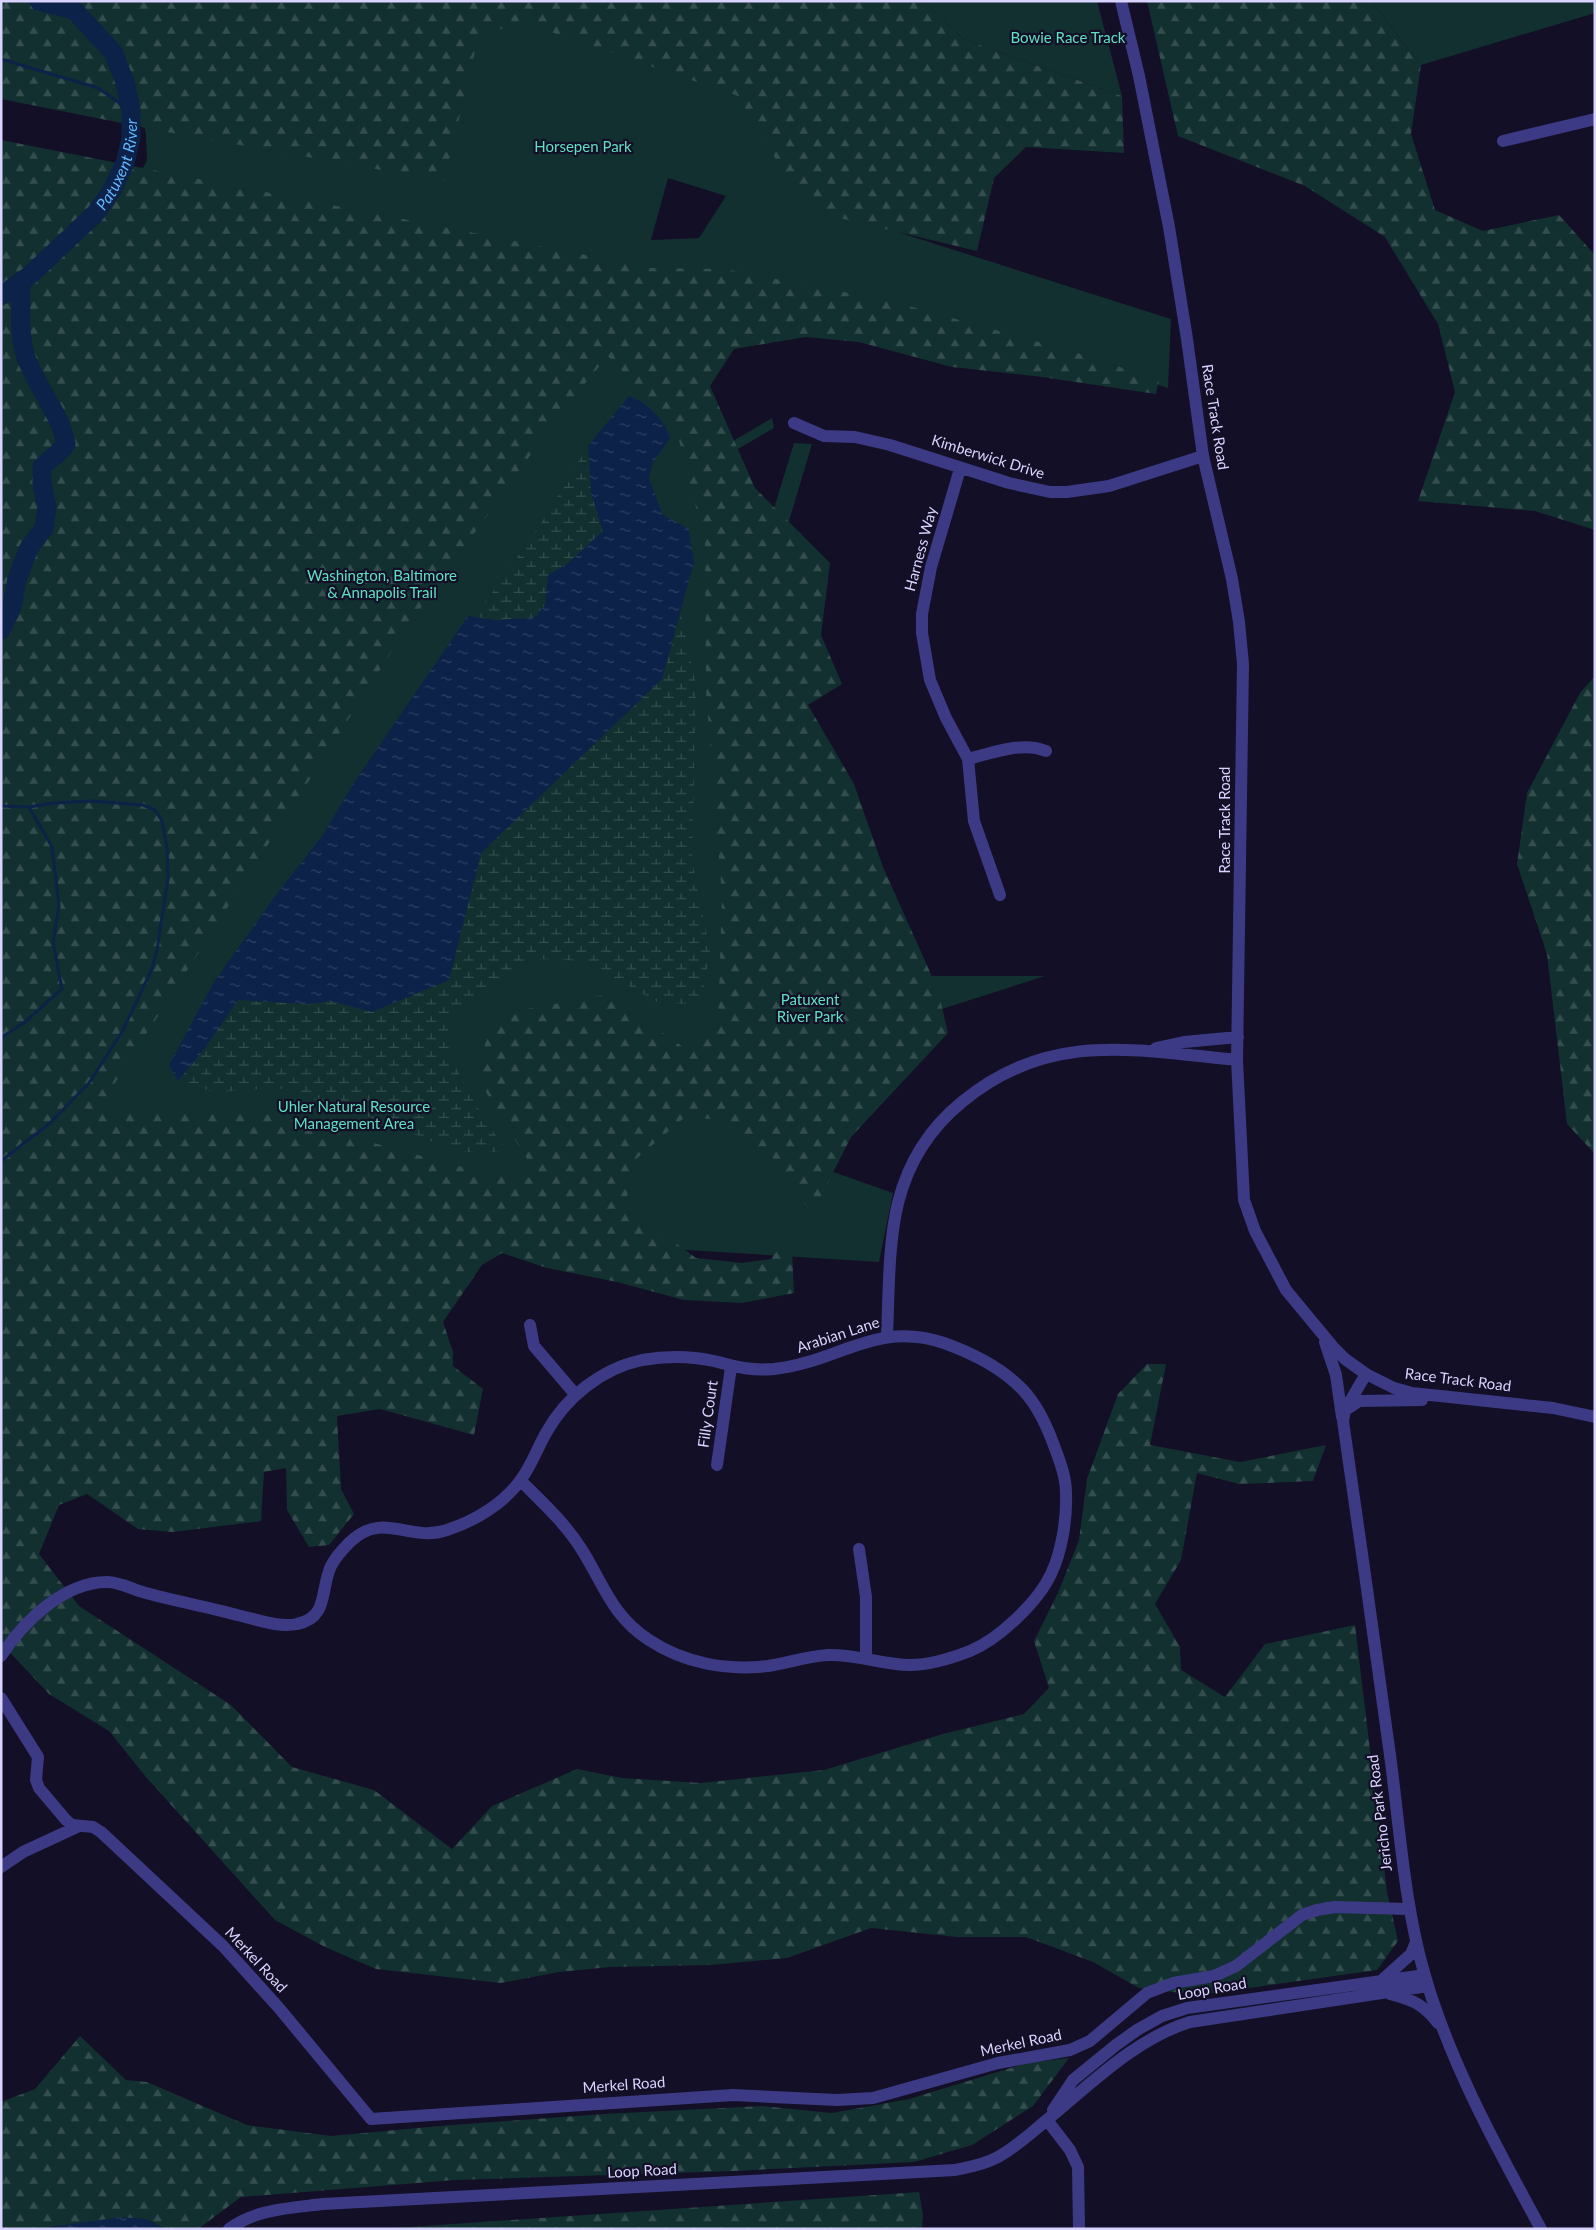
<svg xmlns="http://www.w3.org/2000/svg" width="1596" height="2230" font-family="Lato,sans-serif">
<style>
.green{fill:#12302f;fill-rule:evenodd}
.forest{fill:url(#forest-firs);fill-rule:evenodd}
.wetland{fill:url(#wetland-marsh)}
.water{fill:url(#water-ripples)}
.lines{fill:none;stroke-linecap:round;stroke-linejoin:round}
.stream{stroke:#0c2248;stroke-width:3}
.river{stroke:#0c2248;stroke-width:19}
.minor{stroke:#3d3a85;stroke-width:12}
.labels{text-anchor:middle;stroke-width:4.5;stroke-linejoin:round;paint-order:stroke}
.park-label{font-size:15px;fill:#5fe0c0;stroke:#130f26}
.street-label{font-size:15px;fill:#d9d4ff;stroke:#130f26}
.water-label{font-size:16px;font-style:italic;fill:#62b6ff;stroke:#130f26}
</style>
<defs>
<pattern id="forest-firs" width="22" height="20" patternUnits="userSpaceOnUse" patternTransform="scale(1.25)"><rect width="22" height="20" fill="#12302f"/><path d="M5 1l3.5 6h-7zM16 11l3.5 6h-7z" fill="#344d4e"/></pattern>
<pattern id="wetland-marsh" width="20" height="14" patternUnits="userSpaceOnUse" patternTransform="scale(1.25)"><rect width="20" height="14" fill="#12302f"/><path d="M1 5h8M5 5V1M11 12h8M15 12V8" fill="none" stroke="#344d4e"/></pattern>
<pattern id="water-ripples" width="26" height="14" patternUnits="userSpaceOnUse" patternTransform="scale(1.25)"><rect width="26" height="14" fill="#0c2248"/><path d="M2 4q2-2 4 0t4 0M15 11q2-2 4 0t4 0" fill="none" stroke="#2f4163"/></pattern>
</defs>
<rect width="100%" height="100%" fill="#130f26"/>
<path class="green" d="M803,1L835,212L1171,319L1168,388L965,327L847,317L694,354L711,454L772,418L774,428L716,462L764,541L794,443L812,444L772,578L874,976H1045L895,1024L794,1158L893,1193L879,1262L670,1249L501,1233L428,1327L1,1059L113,231L147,160L146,135L137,85L121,43ZM668,178L726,196L699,238L651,240Z
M923,1H1097L1122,96L963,39Z
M1371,1H1595V13L1421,65Z"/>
<path class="forest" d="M1,1H923L963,39L1122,96L1124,153L1026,147L994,178L977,251L815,212L770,151L738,96L519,21L478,39L444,181L167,132L1,99Z
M1147,1H1371L1421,65L1411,134L1435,210L1483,231L1559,215L1595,255V530L1535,511L1418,501L1455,392L1438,324L1385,237L1305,186L1178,136Z
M1,140L652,268L725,269L891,301L1075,352L1159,380L1156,394L1042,377L952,367L859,342L806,337L734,349L710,386L755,488L830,563L821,635L842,684L808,705L854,784L883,867L938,990L948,1033L851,1137L812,1214L776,1161L726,1120L685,1117L635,1160L625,1206L696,1258L742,1263L771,1259L780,1247L792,1251L794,1293L742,1303L684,1300L617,1282L547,1268L502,1253L482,1265L443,1322L453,1352V1366L483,1389L474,1435L380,1409L337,1416L341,1489L354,1514L329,1545L309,1547L287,1510L286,1468L264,1472L261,1521L173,1532L138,1529L87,1494L59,1505L39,1554L79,1606L231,1705L292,1767L374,1790L452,1849L492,1806L577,1769L622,1778L701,1783L824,1770L943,1734L1024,1714L1049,1688L1034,1641L1058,1593L1079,1540L1087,1479L1118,1394L1147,1364H1166L1150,1445L1240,1462L1326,1445L1313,1481L1239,1484L1197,1473L1181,1560L1155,1604L1180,1647L1181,1670L1225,1697L1265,1644L1355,1625L1387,1892L1398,1941L1377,1970L1198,1995L1139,1988L1093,1962L1026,1937H957L871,1928L787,1958L711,1965L610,1967L559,1972L501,1983L376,1969L325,1947L275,1920L146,1777L109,1731L49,1694L1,1643ZM608,356L676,428L705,543L706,692L722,896L718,1027L683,1047L608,994L495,1015L475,1074L539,1179L473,1170L264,1113L97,1111L410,623L562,411Z
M1595,676V1154L1567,1124L1547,954L1517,864L1527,793L1580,693Z
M80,2036L126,2080L147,2082L247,2125L331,2136L439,2126L604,2114L762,2106L832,2113L909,2099L1027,2063L1069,2058L1033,2106L972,2145L914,2162L734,2171L455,2180L241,2197L198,2229H166L146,2219L50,2227L49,2229H1V2102L35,2089Z
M919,2192L923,2215L922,2229H380Z"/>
<path class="wetland" d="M588,446L591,493L603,531L567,564L548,575L545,605L534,618L495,620L468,616L488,599L542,522Z
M681,615L696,685L692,861L710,950L701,1004L659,1003L585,961L536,959L478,992L448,1021L449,1054L477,1107L507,1152H459L379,1120L278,1088L214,1092L178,1081L202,1052L238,1000L308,1004L331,1001L372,1012L449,980L481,853L662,679Z"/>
<path class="water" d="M629,396C646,402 666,420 670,438L652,464L649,479L663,515L689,529L694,562L662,679L481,853L449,980L372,1012L331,1001L308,1004L238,1000L202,1052L178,1081L169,1065L214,982L273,899L322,836L355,781L468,616L495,620L534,618L545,605L548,575L567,564L603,531L591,493L588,446Z
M121,2217L146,2219L166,2229H49L50,2227Z"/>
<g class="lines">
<path class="stream" d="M1,59L98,88L131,111
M1,806L29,807L54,803L91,801L143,805L155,810L162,821L167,848L168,879L157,950L151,971L122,1032L89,1083L49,1124L1,1161
M1,1038L25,1022L62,989L53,942L59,906L52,847L29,807"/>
<g class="river">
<path id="s1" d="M1,296L29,276L95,214L111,192L125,163L131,138V111L125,82L113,52L74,10L39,1"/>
<path d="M1,630L12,607L17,579L29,548L44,528L47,508L42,483V467C50,459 59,454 66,444C60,413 38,389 27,360C18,336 21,308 21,282"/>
</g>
<path class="minor" d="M1121,1L1139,76L1169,227L1187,339L1203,456L1232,579L1239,622L1243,664L1237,1060L1244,1200L1255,1231L1286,1290L1334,1348L1345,1359L1366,1374L1394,1388L1412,1393L1553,1408L1595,1417
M1503,141L1595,119
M794,423L824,436L855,437L890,445L1009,483L1050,492H1067L1109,486L1203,456
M960,469L931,567L922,614V633L930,680L946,718L968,759L974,821L1000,895
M968,759C993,753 1022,741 1046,751
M1156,1048L1184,1042L1238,1037
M530,1325L534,1346L575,1394
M887,1335C889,1292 888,1245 898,1203C908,1163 930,1128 962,1102C1049,1030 1134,1050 1237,1060
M1325,1342L1336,1375L1342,1417
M1366,1374L1345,1410L1343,1421C1359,1532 1375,1644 1390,1755C1400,1829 1404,1904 1425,1976C1451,2065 1497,2148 1541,2229
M1347,1409L1359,1401L1422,1400
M717,1465L731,1367
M859,1549L866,1597V1657
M1,1656C23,1622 64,1582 107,1582C121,1582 133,1590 146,1593C176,1601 207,1607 237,1615C256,1619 278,1628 297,1624C329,1618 320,1589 331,1566C335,1558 343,1549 350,1542C384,1510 408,1543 447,1530C475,1521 505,1503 522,1478C532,1464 538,1447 546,1433C566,1397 601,1369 642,1360C665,1356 690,1356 714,1361C737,1367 750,1371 774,1369C839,1362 876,1320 944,1343C972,1353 1002,1368 1023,1390C1037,1405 1046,1424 1053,1443C1059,1459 1066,1476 1066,1493C1067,1518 1062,1551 1051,1574C1038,1602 999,1639 970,1651C952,1658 930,1665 910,1665C883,1665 857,1654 828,1655C808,1656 788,1663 768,1666C726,1671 684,1663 649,1640C612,1616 604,1585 582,1550C566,1524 543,1503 521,1481
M1,1698L38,1757L36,1780L39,1788L66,1820L72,1825L93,1827L101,1832L223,1946L279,2008L371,2119L733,2095L837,2100L873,2098L998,2063L1070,2050L1090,2041L1147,1993L1173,1983L1214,1976L1236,1966L1302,1915L1317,1910L1335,1907L1409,1909
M1,1867L23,1852L79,1826
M1380,1982L1411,1954L1416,1942
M1390,1994C1413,2000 1423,2004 1438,2023
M1053,2110L1073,2080L1116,2045L1137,2030L1162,2016L1187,2008L1425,1975
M1047,2120L1070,2150L1078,2167L1079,2229
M229,2229C256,2209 291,2208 323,2204L955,2170C969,2167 983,2165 996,2158C1015,2148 1031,2133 1048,2119C1092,2083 1135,2039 1190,2022L1428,1986"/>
</g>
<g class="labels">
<g class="park-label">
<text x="1068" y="43">Bowie Race Track</text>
<text x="583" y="152">Horsepen Park</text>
<text x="382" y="581">Washington, Baltimore<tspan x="382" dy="17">&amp; Annapolis Trail</tspan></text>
<text x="810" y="1005">Patuxent<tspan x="810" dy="17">River Park</tspan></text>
<text x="354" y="1112">Uhler Natural Resource<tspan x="354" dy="17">Management Area</tspan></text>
</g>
<g class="street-label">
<text transform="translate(1215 417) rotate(81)" y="5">Race Track Road</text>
<text transform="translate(988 457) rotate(17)" y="5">Kimberwick Drive</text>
<text transform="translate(921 549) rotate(-75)" y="5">Harness Way</text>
<text transform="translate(1225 820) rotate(-90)" y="5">Race Track Road</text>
<text transform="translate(838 1335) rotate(-18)" y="5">Arabian Lane</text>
<text transform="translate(1458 1380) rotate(7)" y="5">Race Track Road</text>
<text transform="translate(708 1414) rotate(-82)" y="5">Filly Court</text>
<text transform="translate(1380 1813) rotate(-97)" y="5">Jericho Park Road</text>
<text transform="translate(256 1960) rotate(47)" y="5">Merkel Road</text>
<text transform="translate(1212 1989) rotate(-10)" y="5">Loop Road</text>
<text transform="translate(1021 2043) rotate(-12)" y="5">Merkel Road</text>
<text transform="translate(624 2085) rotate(-4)" y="5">Merkel Road</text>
<text transform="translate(642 2171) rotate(-3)" y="5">Loop Road</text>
</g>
<g class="water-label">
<text dy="6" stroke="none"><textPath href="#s1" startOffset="181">Patuxent River</textPath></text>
</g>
</g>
<rect width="1596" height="2230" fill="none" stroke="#d9d4ff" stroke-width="5"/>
</svg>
